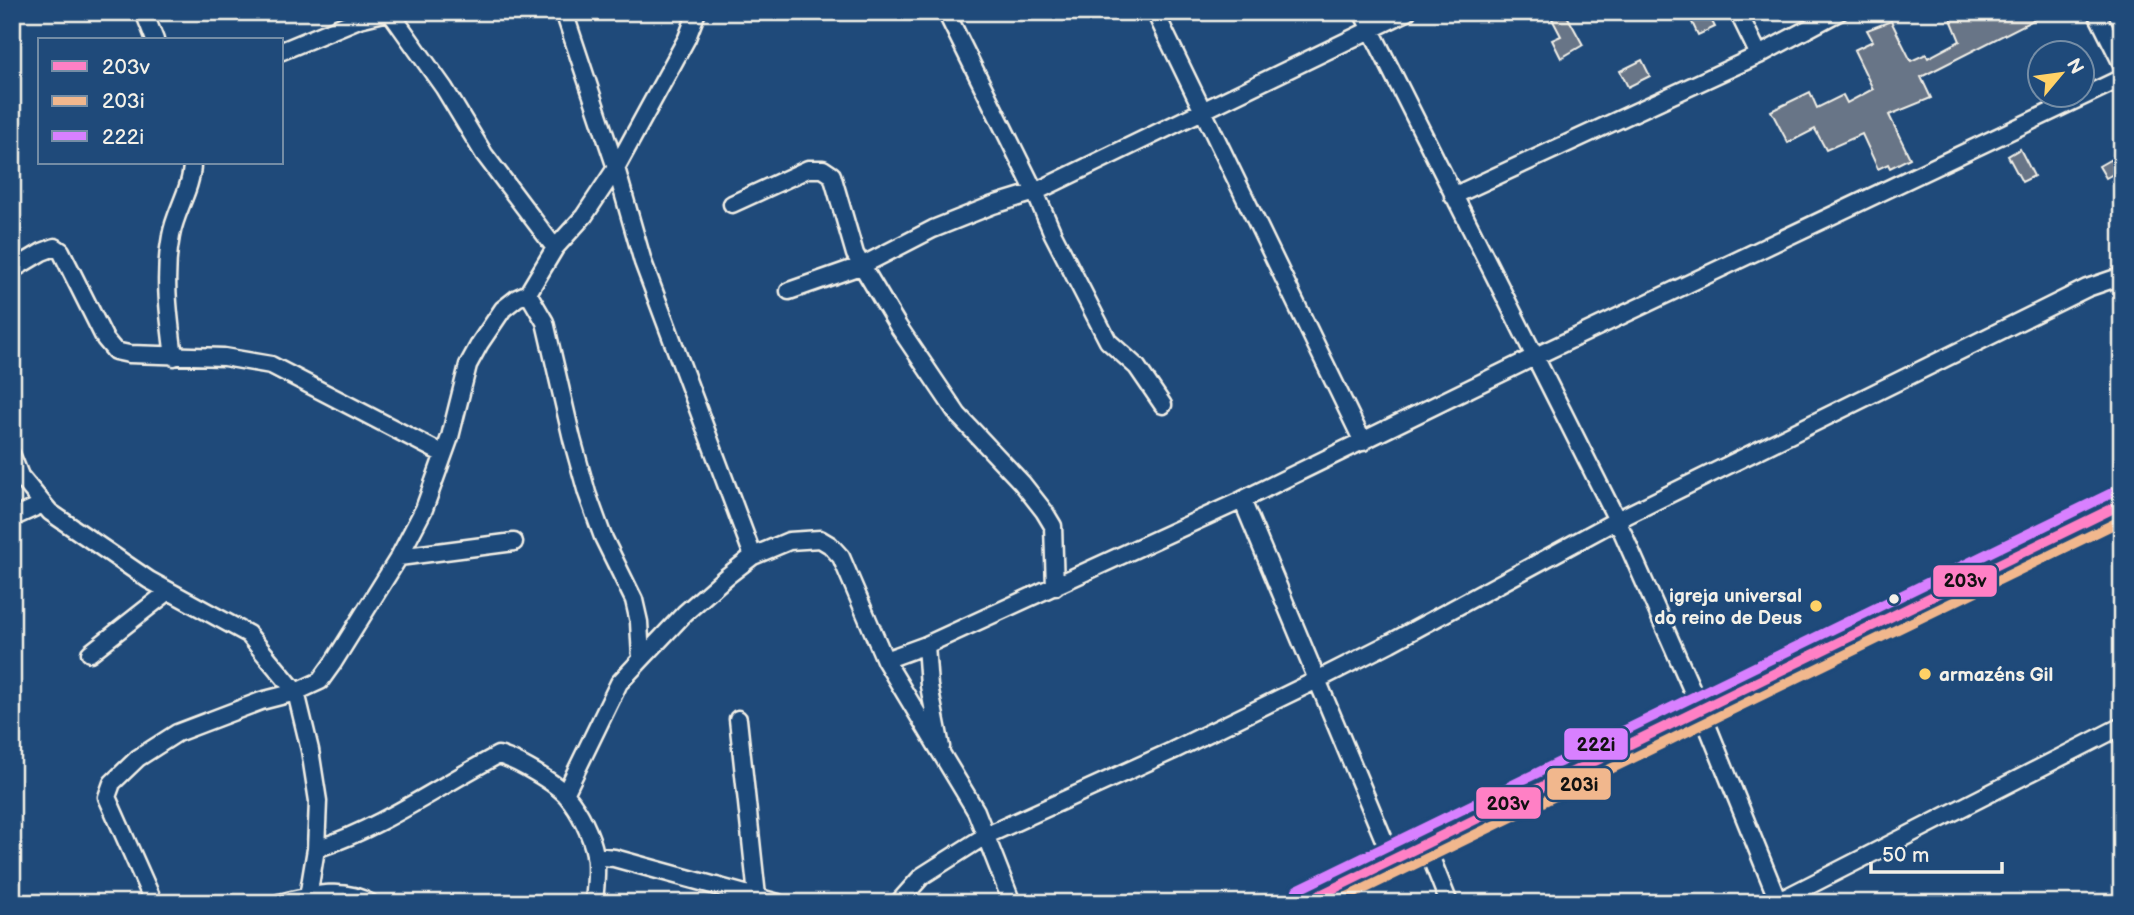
<svg xmlns="http://www.w3.org/2000/svg" width="2134" height="915" font-family="'Balsamiq Sans',sans-serif">
<style>
.building{fill:#687587;stroke:#f4f1e8;stroke-width:2}
.lines{fill:none;stroke-linecap:round;stroke-linejoin:round}
.street-casing{stroke:#f4f1e8;stroke-width:21}
.secondary-casing{stroke:#f4f1e8;stroke-width:28}
.street{stroke:#1f4a7a;stroke-width:16}
.secondary{stroke:#1f4a7a;stroke-width:23}
.bus-1-casing{stroke:#1f4a7a;stroke-width:16}
.bus-2-casing{stroke:#1f4a7a;stroke-width:16}
.bus-3-casing{stroke:#1f4a7a;stroke-width:16}
.bus-1{stroke:#ff80c5;stroke-width:10}
.bus-2{stroke:#f1b78d;stroke-width:10}
.bus-3{stroke:#d880ff;stroke-width:10}
.bus-dot{fill:#f4f1e8;stroke:#1f4a7a;stroke-width:2.5}
.poi-dot{fill:#ffd166;stroke:#1f4a7a;stroke-width:2.5}
.labels{text-anchor:middle;stroke-width:5;stroke-linejoin:round;paint-order:stroke}
.poi-label{font-size:19px;font-weight:bold;fill:#f4f1e8;stroke:#1f4a7a;text-anchor:end}
.line-badge{stroke:#1f4a7a;stroke-width:2.5}
.pale-badge-label{font-size:19px;text-anchor:middle;font-weight:bold;fill:#111}
</style>
<rect width="100%" height="100%" fill="#1f4a7a"/>
<filter id="ink" filterUnits="userSpaceOnUse"><feTurbulence type="fractalNoise" baseFrequency=".0143" numOctaves="2"/><feDisplacementMap in="SourceGraphic" scale="14" xChannelSelector="R" yChannelSelector="G"/><feConvolveMatrix kernelMatrix="1 2 1 2 8 2 1 2 1" color-interpolation-filters="sRGB"/></filter>
<g filter="url(#ink)">
<path class="building" d="M1565,12L1583,45L1561,58L1552,40L1561,36L1552,19Z
M1687,12H1707L1715,27L1698,35Z
M1948,12H2049L1921,77L1931,98L1889,115L1910,158L1890,168L1888,164L1878,169L1862,134L1826,150L1815,129L1788,143L1771,111L1810,92L1817,108L1843,95L1847,103L1873,89L1854,50L1873,41L1867,30L1891,21L1911,61L1926,54L1928,58L1960,41Z
M1642,60L1650,76L1628,87L1620,71Z
M2020,149L2034,176L2022,182L2008,156Z
M2122,153V169L2106,178L2099,166Z"/>
<g class="lines">
<defs>
<path id="street" d="M144,12L155,40
M390,12L444,88L484,154L555,248
M564,12L616,168L643,262L753,556
M946,12L1035,192L1053,234L1108,341L1137,367L1163,405
M1155,12L1363,442
M1362,12L1617,520L1701,710L1779,903
M1738,12L1759,55
M2096,12L2122,64
M282,51L359,19L388,12
M1453,196L1759,55L1839,12
M732,204L808,169H823L832,175L855,254L898,326L958,415L1022,483L1044,511L1053,526L1055,587
M12,270L42,252L55,247L61,251L105,339L115,351L129,354L224,357L271,365L443,454
M789,291L863,265L933,229L993,205L1035,192L1407,12
M528,293L545,322L572,439L587,493L603,537L634,600L639,622L641,658
M174,357C169,317 163,277 171,236C175,211 192,189 192,163
M12,456L20,476L50,512L149,580L248,634L296,692L310,750L318,801L316,849L307,903
M1242,500L1392,859
M12,518L43,504
M399,557L514,542
M926,645L929,686L941,747
M90,653L169,591
M885,660L926,645L1242,500L1536,356L2122,78
M738,719L757,896
M565,794L619,683L685,613L726,577L753,556L789,541L820,539L830,545L841,557L885,660L976,811L1012,903
M1425,843L1449,903
M316,849C381,828 438,787 498,755C515,759 556,783 567,796C580,812 591,834 595,854C598,869 595,888 594,903
M595,856L614,858L778,903
M154,903L107,797L112,783L138,758L177,733L261,701L296,692L320,681L333,663L399,557L424,509L450,437L468,365L480,343L503,309L517,298L528,293L555,248L584,216L616,168L687,38L697,12
M279,903C309,896 343,886 370,903
M898,903L922,876L985,836L1172,751L1317,680L1390,643L1617,520L2087,288L2122,276
M1775,903L2122,726"/>
<path id="secondary" d="M1303,903L2122,504"/>
</defs>
<use href="#street" class="street-casing"/>
<use href="#secondary" class="secondary-casing"/>
<use href="#street" class="street"/>
<use href="#secondary" class="secondary"/>
<defs>
<path id="bus-1" d="M1304,903L2122,504"/>
<path id="bus-2" d="M1335,903L2122,520"/>
<path id="bus-3" d="M1297,890L2116,491"/>
</defs>
<use href="#bus-1" class="bus-1-casing"/>
<use href="#bus-2" class="bus-2-casing"/>
<use href="#bus-3" class="bus-3-casing"/>
<use href="#bus-1" class="bus-1"/>
<use href="#bus-2" class="bus-2"/>
<use href="#bus-3" class="bus-3"/>
</g>
</g>
<circle class="bus-dot" cx="1894" cy="599" r="6"/>
<g class="poi-dot">
<circle cx="1816" cy="606" r="7"/>
<circle cx="1925" cy="674" r="7"/>
</g>
<g class="labels">
<g class="poi-label">
<text x="1802" y="602">igreja universal<tspan x="1802" dy="22">do reino de Deus</tspan></text>
<text x="1939" y="681" text-anchor="start">armazéns Gil</text>
</g>
</g>
<g class="line-badge">
<rect x="1932" y="564" width="66" height="34" rx="7" fill="#ff80c5"/>
<rect x="1563" y="727" width="66" height="34" rx="7" fill="#d880ff"/>
<rect x="1546" y="767" width="66" height="34" rx="7" fill="#f1b78d"/>
<rect x="1475" y="786" width="67" height="34" rx="7" fill="#ff80c5"/>
</g>
<g class="pale-badge-label">
<text x="1965" y="587">203v</text>
<text x="1596" y="751">222i</text>
<text x="1579" y="791">203i</text>
<text x="1508" y="810">203v</text>
</g>
<rect width="2134" height="915" fill="none" stroke="#1f4a7a" stroke-width="42"/>
<rect x="21" y="21" width="2092" height="873" fill="none" stroke="#f4f1e8" stroke-width="2.5" filter="url(#ink)"/>
<rect x="38" y="38" width="245" height="126" fill="#1f4a7a" stroke="#748da6" stroke-width="2"/>
<rect x="52" y="61" width="35" height="10" fill="#ff80c5" stroke="#748da6" stroke-width="2"/>
<text x="102" y="74" font-size="21" fill="#f4f1e8">203v</text>
<rect x="52" y="96" width="35" height="10" fill="#f1b78d" stroke="#748da6" stroke-width="2"/>
<text x="102" y="108" font-size="21" fill="#f4f1e8">203i</text>
<rect x="52" y="131" width="35" height="10" fill="#d880ff" stroke="#748da6" stroke-width="2"/>
<text x="102" y="144" font-size="21" fill="#f4f1e8">222i</text>
<g transform="translate(2061 74) rotate(61)"><circle r="33" fill="#1f4a7a" stroke="#748da6" stroke-width="2"/>
<path d="M0-5L12 26L0 18L-12 26Z" fill="#ffd166"/>
<text y="-10" font-size="19" font-weight="bold" text-anchor="middle" fill="#f4f1e8">N</text>
</g>
<path d="M1871 862v10h131v-10" fill="none" stroke="#f4f1e8" stroke-width="3.5"/>
<text x="1882" y="862" font-size="21" fill="#f4f1e8" stroke="#1f4a7a" stroke-width="5" paint-order="stroke">50 m</text>
</svg>
